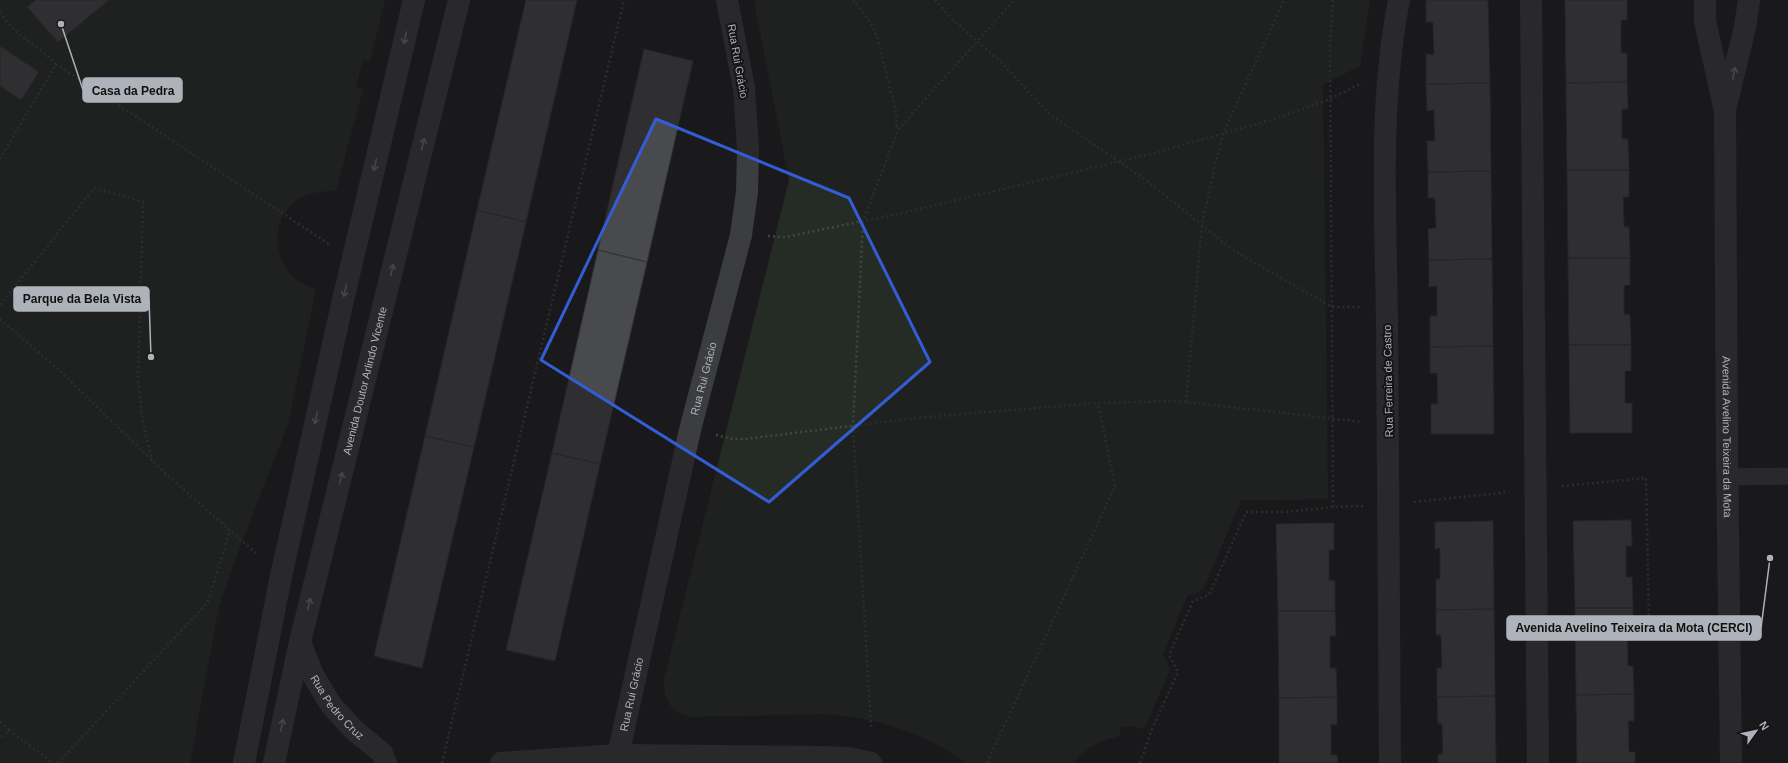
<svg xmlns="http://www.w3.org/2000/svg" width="1788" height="763" font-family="Arial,sans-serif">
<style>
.green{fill:#252c25}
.building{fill:#494a4e;stroke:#343538}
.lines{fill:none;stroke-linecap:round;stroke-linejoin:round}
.path{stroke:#424447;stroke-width:2.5;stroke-dasharray:2 3;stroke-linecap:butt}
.service{stroke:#3c3d41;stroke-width:17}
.pedestrian{stroke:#3c3d41;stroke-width:22}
.minor{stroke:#3c3d41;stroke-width:22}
.tertiary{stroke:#3c3d41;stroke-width:22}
.oneway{stroke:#7b7d84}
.marked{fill:none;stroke:#335dd4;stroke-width:3;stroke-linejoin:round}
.labels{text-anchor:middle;stroke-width:4;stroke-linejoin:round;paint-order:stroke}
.street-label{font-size:11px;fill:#aeb2ba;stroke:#151517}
.leader{fill:none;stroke:#aeb2ba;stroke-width:1.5}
.callout-dot{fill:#aeb2ba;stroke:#151517;stroke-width:1.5}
.callout{fill:#aeb2ba;stroke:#aeb2ba;stroke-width:1.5}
.callout-label{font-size:12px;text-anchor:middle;font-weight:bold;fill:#111}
</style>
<rect width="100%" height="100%" fill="#1a1a1c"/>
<path class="green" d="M0,0H385L370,61L363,60L356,87L363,89L336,191C322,191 312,192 300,198C269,215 271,264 299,282C304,285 311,287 316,289L288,424L242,541L219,606L190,763H0Z
M754,0H1370L1360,66L1323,84L1328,499L1241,500L1203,590L1187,596L1163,654L1170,670L1144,729L1133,726L1121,727L1119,736C1101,740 1085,747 1074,763H966L940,746L913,733L883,723L853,717L823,714L691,717C671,714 663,698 664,679L789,180Z"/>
<path class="building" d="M36,0H109L58,42L27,7Z
M526,0H577L526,222L477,210Z
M1426,0H1488L1490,83L1426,84V54L1434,55L1433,22H1426Z
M1565,0H1627V20H1621V53H1627V82L1566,83Z
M0,46L39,72L21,100L0,86Z
M644,49L693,61L647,262L598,250Z
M1627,82L1628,109H1622V139H1628L1629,170H1567L1566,83Z
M1490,83L1491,171L1428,172L1427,141H1435L1434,110L1427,111L1426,84Z
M1567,170H1629V197H1623L1624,227H1629L1630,258H1568Z
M1491,171L1492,259L1429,260L1428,229L1436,228L1435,198H1428V172Z
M477,210L526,222L474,447L425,436Z
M598,250L647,262L600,464L552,453Z
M1568,258H1630V285H1624V314L1630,315L1631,345H1569Z
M1492,259L1493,346L1430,347V316H1437V286L1429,287V260Z
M1569,345H1631V371H1625V403H1632V433H1570Z
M1493,346L1494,434H1431V404H1438L1437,373H1430V347Z
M425,436L474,447L422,668L374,656Z
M552,453L600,464L555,661L506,650Z
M1631,520L1632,546H1626V577H1632L1633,608H1575L1573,521Z
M1493,521L1494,609L1436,610V579H1440V548L1435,549V522Z
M1334,523V550H1329V580L1335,581V611H1278L1276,524Z
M1575,608H1633V633H1627L1628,666H1633L1634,694L1576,695Z
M1494,609L1495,696L1437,697V668H1442L1441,635H1436V610Z
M1278,611H1335L1336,636H1330V668H1336L1337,697L1279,698Z
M1634,694V721H1628L1629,752H1635V763H1577L1576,695Z
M1495,696L1496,763H1438V754H1443L1442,723L1438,724L1437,697Z
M1337,697V725L1331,724V755H1337L1338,763H1279V698Z"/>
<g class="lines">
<path class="path" d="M853,0L871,23L877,36L896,112L897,130
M935,0L954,21L1001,62L1049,114L1146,180L1229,247L1251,261L1332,307H1361
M1333,0L1330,45L1333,507L1364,506
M0,12C12,34 39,46 56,64
M0,159L56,64L329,244
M768,236L785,237L898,214L1155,153L1274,119L1330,99L1362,83
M0,305L94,188L143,202L138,377L142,418L152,461
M0,319L59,370L164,472L258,555
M1186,402L1202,225L1214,169L1223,134L1284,0
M716,435L732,439H745L916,418L1098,403L1177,401L1362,422
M1562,486L1646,478L1649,624
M1414,502L1509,492
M0,722L9,730L0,739
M871,727L853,426L863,221L898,130L1014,0
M9,730L53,763
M58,763L208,602L230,530
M442,763L624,0
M987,763L1115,486L1098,403
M1140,763L1152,729L1178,672L1169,655L1193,601L1209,595L1246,512H1285L1333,507"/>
<path class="service" d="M1727,477L1788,476"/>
<path class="pedestrian" d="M1531,0L1538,763"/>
<g class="minor">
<path id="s1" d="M300,642L313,675L331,705L355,731L382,753L386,763"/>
<path id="s2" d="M618,755L690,430L741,235L747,192L748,149L744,88L727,0"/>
<path d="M501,763L618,755L822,757L848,758L871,763"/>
<path d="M1390,763C1390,617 1389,471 1387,325C1386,217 1378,107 1399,0"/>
</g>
<g class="tertiary">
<path id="s3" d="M1705,0V21L1725,111L1727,455L1731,763"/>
<path d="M1726,106L1745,27L1749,0"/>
<path d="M244,763L281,576L343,300L414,0"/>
<path id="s4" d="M274,763L300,642L459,0"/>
</g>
</g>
<defs><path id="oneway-shaft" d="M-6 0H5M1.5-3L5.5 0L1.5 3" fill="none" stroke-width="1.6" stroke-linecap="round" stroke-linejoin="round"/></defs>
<g class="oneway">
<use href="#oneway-shaft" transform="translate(405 38) rotate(103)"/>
<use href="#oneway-shaft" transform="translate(1734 73) rotate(-77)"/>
<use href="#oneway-shaft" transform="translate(423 144) rotate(-76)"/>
<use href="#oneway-shaft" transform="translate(375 165) rotate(103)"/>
<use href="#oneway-shaft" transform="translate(392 270) rotate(-76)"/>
<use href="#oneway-shaft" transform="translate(345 291) rotate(103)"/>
<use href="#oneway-shaft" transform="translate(316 418) rotate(103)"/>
<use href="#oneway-shaft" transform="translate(341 478) rotate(-76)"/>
<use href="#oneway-shaft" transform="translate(309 604) rotate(-76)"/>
<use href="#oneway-shaft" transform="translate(282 725) rotate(-78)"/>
</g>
<path d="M0 0H1788V763H0ZM656,119L849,198L930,362L769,502L541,360Z" fill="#1a1a1c" fill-opacity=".55" fill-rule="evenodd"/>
<path class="marked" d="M656,119L849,198L930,362L769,502L541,360Z"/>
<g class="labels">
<g class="street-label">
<text transform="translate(738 61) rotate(80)" y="4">Rua Rui Grácio</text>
<text dy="4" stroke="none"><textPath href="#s2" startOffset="386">Rua Rui Grácio</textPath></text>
<text dy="4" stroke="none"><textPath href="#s4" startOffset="393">Avenida Doutor Arlindo Vicente</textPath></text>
<text transform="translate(1388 381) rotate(-91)" y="4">Rua Ferreira de Castro</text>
<text dy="4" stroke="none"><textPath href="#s3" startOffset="439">Avenida Avelino Teixeira da Mota</textPath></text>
<text dy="4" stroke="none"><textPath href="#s2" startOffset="62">Rua Rui Grácio</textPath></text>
<text dy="4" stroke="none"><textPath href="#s1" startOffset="76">Rua Pedro Cruz</textPath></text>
</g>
</g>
<path class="leader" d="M61 24L83 90M151 357L149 299M1770 558L1761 628"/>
<g class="callout-dot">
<circle cx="61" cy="24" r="4"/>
<circle cx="151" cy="357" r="4"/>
<circle cx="1770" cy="558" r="4"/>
</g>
<g class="callout">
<rect x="83" y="78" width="99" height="24" rx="4"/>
<rect x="14" y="287" width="135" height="24" rx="4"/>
<rect x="1507" y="616" width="254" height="24" rx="4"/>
</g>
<g class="callout-label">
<text x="133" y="95">Casa da Pedra</text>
<text x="82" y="303">Parque da Bela Vista</text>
<text x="1634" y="632">Avenida Avelino Teixeira da Mota (CERCI)</text>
</g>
<g transform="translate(1756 731) rotate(57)" stroke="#151517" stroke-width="3" paint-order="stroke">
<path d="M0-3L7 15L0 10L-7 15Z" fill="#aeb2ba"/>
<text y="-6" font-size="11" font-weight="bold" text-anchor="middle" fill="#aeb2ba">N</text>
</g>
</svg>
